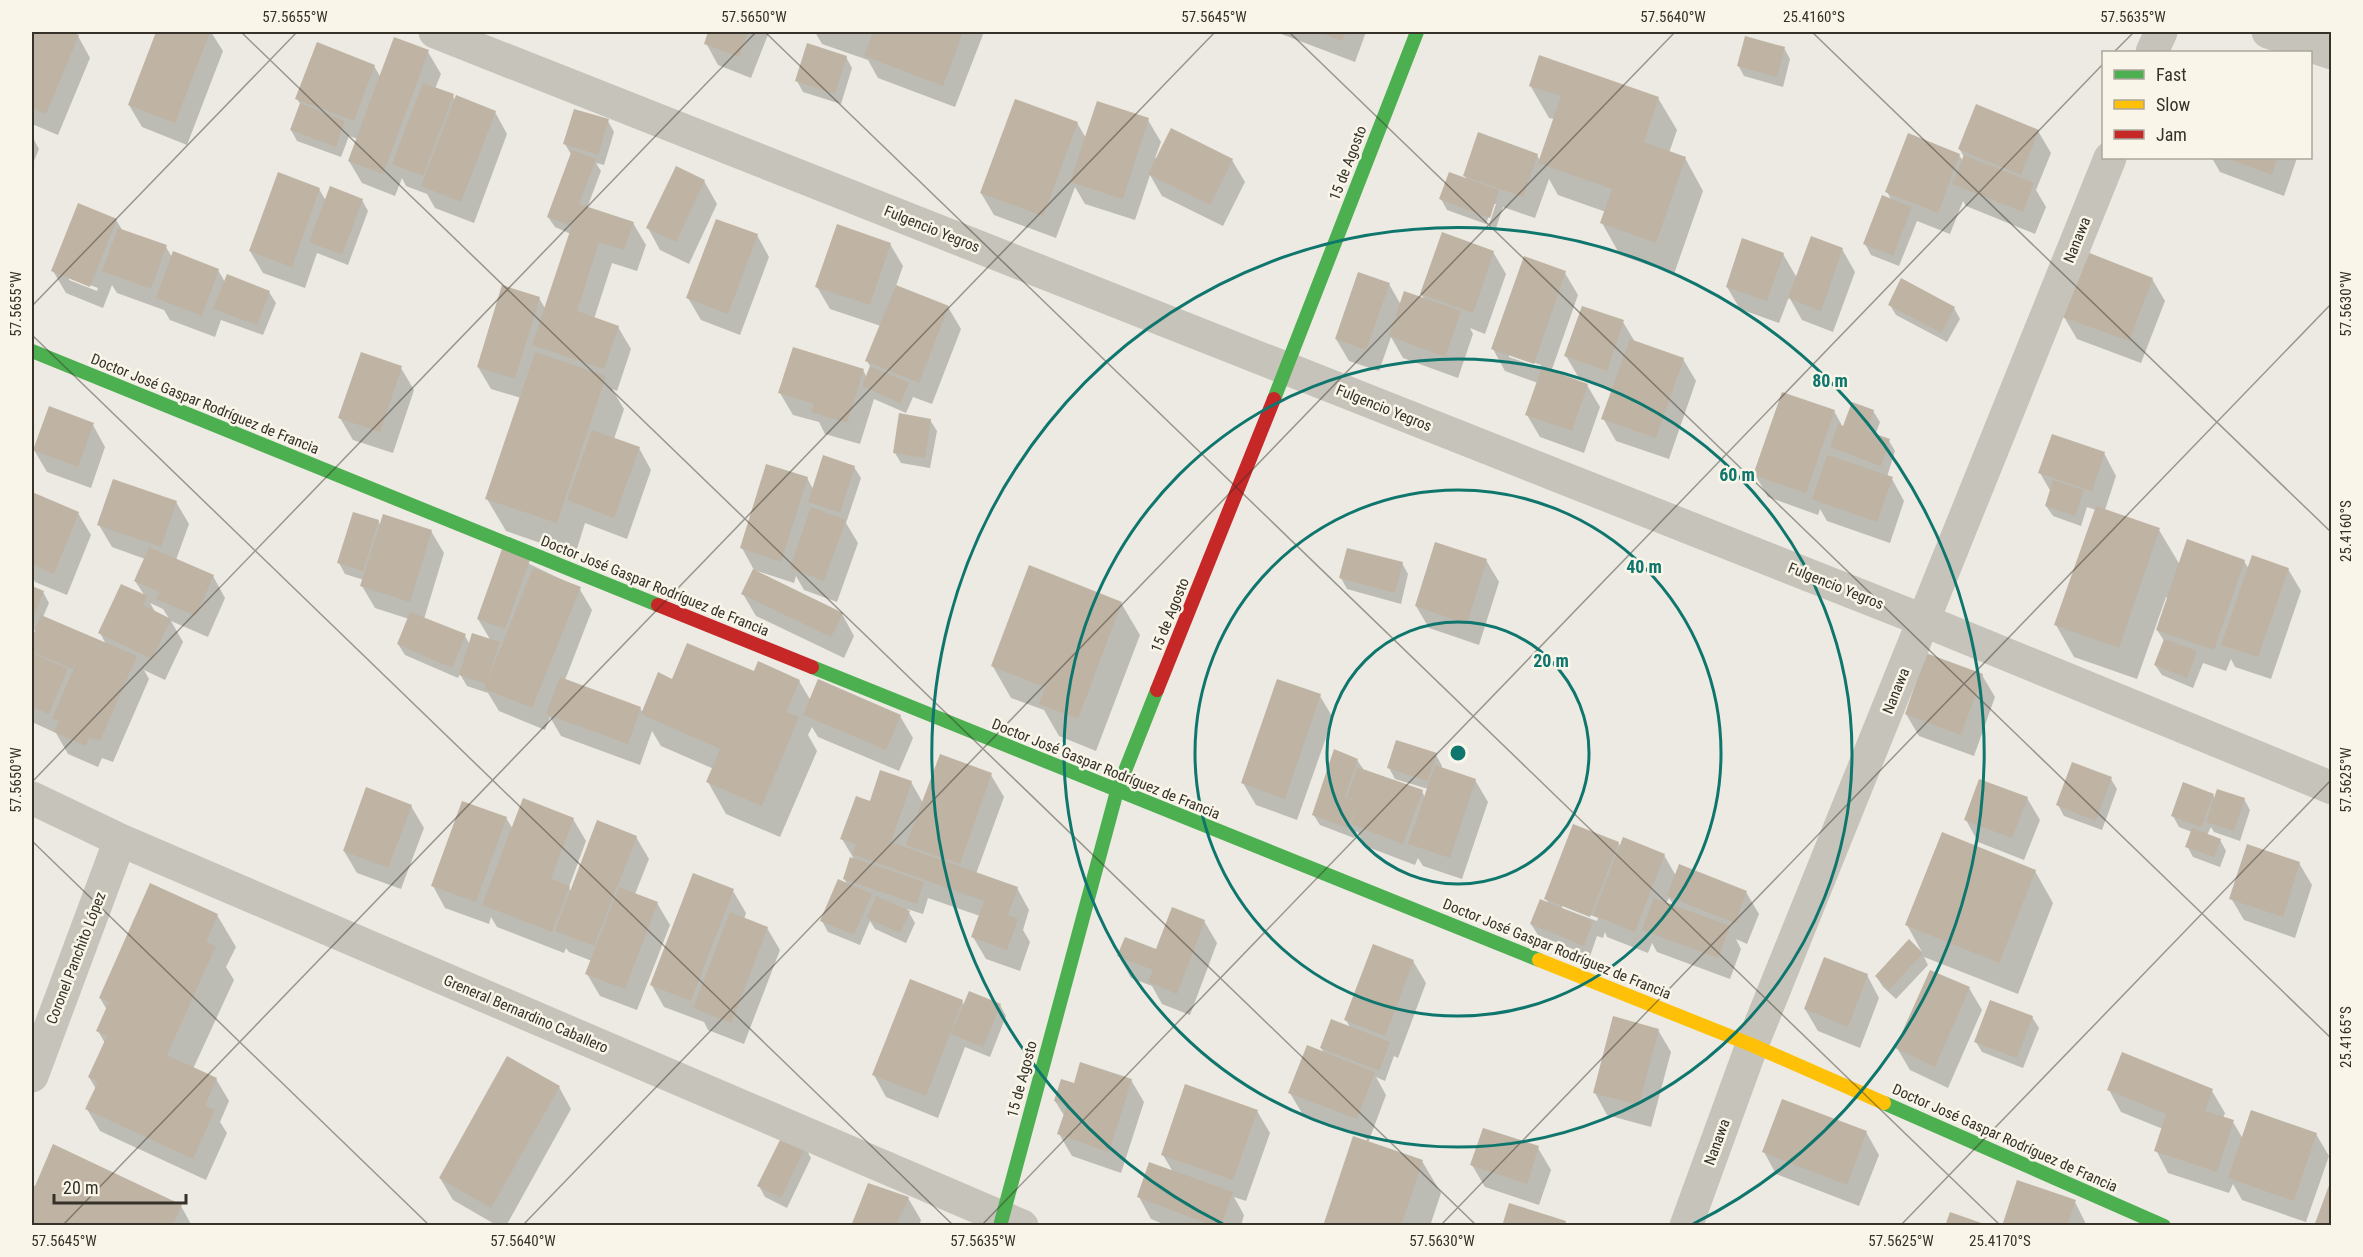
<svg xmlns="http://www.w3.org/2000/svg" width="2363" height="1257" font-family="'Roboto Condensed',sans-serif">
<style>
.shadow{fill:#0003;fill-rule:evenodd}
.building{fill:#bfb4a4}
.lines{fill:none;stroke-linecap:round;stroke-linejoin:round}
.street{stroke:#c6c3ba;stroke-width:33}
.fast{stroke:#4caf50;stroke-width:14}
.slow{stroke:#ffc107;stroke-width:14}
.jam{stroke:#c62828;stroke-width:14}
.ticks{fill:none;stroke:#363129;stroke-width:1.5;stroke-opacity:0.45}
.ring{fill:none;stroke:#0f766e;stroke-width:3}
.labels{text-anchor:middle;stroke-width:5;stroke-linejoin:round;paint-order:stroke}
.street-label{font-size:15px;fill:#363129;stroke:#f9f6e9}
.centre{fill:#0f766e;stroke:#f9f6e9;stroke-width:3}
.ring-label{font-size:18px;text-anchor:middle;font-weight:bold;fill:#0f766e;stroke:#f9f6e9;stroke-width:5;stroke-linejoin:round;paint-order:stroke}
.neatline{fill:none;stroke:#363129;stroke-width:2}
.ticks-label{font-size:15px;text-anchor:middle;fill:#363129}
</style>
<rect width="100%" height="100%" fill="#eceae2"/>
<path class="shadow" d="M32,32H67L78,36L90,58L58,135L32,124Z
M158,32H211L223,51L187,145L142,127L129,105Z
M710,32H769L751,78L718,65L706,43Z
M815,32H984L955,107L878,78L868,60L822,44Z
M1276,32H1366L1355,62Z
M1784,48L1790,59L1783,87L1744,76L1738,65Z
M428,52L441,74L435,89L453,96L455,100L495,112L507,134L474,223L435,208L427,194L406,186L402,178L395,196L362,183L349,161L358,139L349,136L341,157L297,141L291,130L301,105L297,99L374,66L381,78Z
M846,57L852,68L841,104L803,92L797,81Z
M1530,85L1658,98L1677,130L1669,153L1685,158L1703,191L1674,274L1620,255L1602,223L1606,212L1558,195L1549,179L1535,218L1503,207L1496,228L1489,225L1496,204H1493L1486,224L1447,210L1441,199L1467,181L1465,176L1537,155L1540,161L1554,119L1549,118Z
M1148,120L1161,142L1155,158L1232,160L1245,182L1223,226L1162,196L1150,175L1135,220L1085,204L1075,187L1056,238L994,215L981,193L1077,123L1086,138Z
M608,121L614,132L604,165L596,163L601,171L587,208L633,223L646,245L637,271L612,263L594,319L618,327L631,349L617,391L612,389L624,409L614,439L639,448L651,470L627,539L585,523L575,555L506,531L487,499L521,398L491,389L478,367L539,298L546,310L571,234L555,227L548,217L572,156L565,144Z
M2038,131L2051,153L2036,190L2046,207L2035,234L1966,206L1963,201L1950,234L1917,221L1899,266L1871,255L1865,244L1892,201L1887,192L1959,155L1963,161L1964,157L1959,148Z
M32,136L39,149L32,166Z
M2212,158H2297L2284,196L2220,172Z
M704,181L717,204L689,264L660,250L648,228Z
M319,189L326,201L362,200L368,211L348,265L317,253L305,288L263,273L250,251Z
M116,220L123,231L166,247L172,257L218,270L225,282L269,292L276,303L263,335L221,320L215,337L170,320L164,310L117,293L112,285L103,308L66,293L53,271ZM69,277L98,288L97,291L69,280Z
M757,235L769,257L740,335L701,320L688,298Z
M890,244L903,266L896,286L948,307L961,329L932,404L913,397L906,413L874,399L860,444L825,434L819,422L793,415L780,393L863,370L867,378L871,368L867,361L881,326L830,309L817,287Z
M1842,249L1855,272L1833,332L1802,320L1789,297L1779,323L1740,309L1727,287L1783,254L1797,278Z
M1493,252L1506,274L1485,334L1470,328L1473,334L1458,378L1403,358L1391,337L1379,371L1349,361L1336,339L1389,284L1401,305L1425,300L1421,294Z
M1565,273L1578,295L1551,372L1587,385L1600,407L1584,453L1540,437L1527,415L1538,383L1505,371L1493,349ZM1509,354L1541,365L1540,368L1509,357Z
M2152,279L2165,301L2141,363L2077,339L2064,317Z
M1890,305L1954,308L1960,319L1947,342L1896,315Z
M1623,322L1635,342L1683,359L1696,381L1669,459L1616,441L1603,418L1613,390L1579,378L1566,356Z
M401,368L414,390L393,453L353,440L340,418Z
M1834,411L1844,429L1873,411L1880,422L1875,435L1889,441L1895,451L1887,477L1892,479L1904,501L1890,543L1827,521L1820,509L1818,515L1768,497L1755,475Z
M930,420L937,431L930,468L901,463L895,453Z
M93,425L105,447L91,488L47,472L34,450Z
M2104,453L2116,476L2105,510L2159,530L2180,565L2244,561L2249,569H2288L2301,591L2271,679L2235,667L2231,659L2226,671L2203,663L2193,688L2162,675L2155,665L2165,642L2157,630L2169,598L2166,597L2137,679L2074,657L2056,625L2096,510L2087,507L2081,526L2053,516L2046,506L2051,492L2040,473Z
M854,467L861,478L846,523L858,543L837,602L804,590L796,576L794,583L757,571L756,573L842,614L854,636L844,658L756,616L743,594L754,570L742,548L807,478L813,489Z
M32,494L78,513L91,535L67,595L35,582L32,575Z
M176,502L189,524L176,560L213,576L225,598L208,637L171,621L183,642L165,680L144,670L149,679L113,762L102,758L98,767L68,754L56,733L32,722V630L34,635L36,631L32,629V587L43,592L49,603L43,617L106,644L100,633L145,596L135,581L145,559L112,547L99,525ZM150,603L163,609L170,620L156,613Z
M378,521L381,526L431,531L444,553L424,619L465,636L470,645L491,641L478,619L503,551L579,588L592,610L565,680L640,708L643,713L673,681L754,673L799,681L811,701L900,716L913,738L899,771L818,737L812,727L808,735L817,751L780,837L726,814L708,782L714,769L661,746L652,731L640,765L561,736L550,717L545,730L499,711L488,693L467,686L460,674L458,678L405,655L398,644L409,619L375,608L362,586L364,580L345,574L339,563Z
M1486,560L1499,582L1479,645L1429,628L1416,606Z
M1402,563L1408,574L1401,604L1347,589L1341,578Z
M1121,603L1140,635L1096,751L1059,736L1044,710L1011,698L992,665Z
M1982,675L1995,697L1974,756L1919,736L1906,714Z
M1320,696L1333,718L1297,820L1256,805L1243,783Z
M1436,755L1442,766L1441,769L1475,780L1488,802L1462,879L1423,866L1418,858L1415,865L1365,846L1357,831L1354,838L1320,825L1313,814L1357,760L1364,770L1422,791L1425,798L1428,789L1395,779L1389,768Z
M991,775L1004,797L976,874L1017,888L1029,910L1023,930L1030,942L1020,971L986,959L973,937L980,916L928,898L923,914L907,909L915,923L906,943L875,929L870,921L860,945L828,932L822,921L848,885L844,879L854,859L842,839L871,802L911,782L923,803Z
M2111,779L2117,789L2102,830L2064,816L2058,805Z
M2213,795L2215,799H2244L2250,810L2240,841L2214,832L2211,827L2207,835L2220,840L2226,851L2220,867L2193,857L2187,846L2192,832L2179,827L2173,816Z
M2027,798L2040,820L2024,860L1978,842L1966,820Z
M411,806L424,828L401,889L357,873L344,851Z
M506,818L513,829L573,819L586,841L569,887L571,892L636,837L649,859L635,894L657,903L670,925L637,1010L600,996L587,974L592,961L569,952L566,948L564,953L497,927L491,917L489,924L445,908L433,886Z
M1618,843L1621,847L1664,855L1676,876L1746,892L1759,914L1747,944L1736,939L1741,949L1730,979L1657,952L1652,943L1648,953L1607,937L1605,932L1603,938L1597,936L1590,956L1538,935L1531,924L1549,904L1546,899ZM1669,898L1675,907L1666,904ZM1562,904L1598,918L1597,921L1562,908Z
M2299,863L2312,885L2295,938L2244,920L2231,898Z
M2035,871L2053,903L2018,994L1924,957L1928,965L1896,999L1883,987L1876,976L1909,941L1923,954L1907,925Z
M733,891L746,913L744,919L767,928L780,950L744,1044L708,1030L704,1022L664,1007L651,984Z
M217,915L236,947L226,967L234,980L193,1069L216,1079L229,1101L220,1122L227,1133L206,1180L100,1131L87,1109L96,1089L89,1077L105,1043L98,1031L107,1010L100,998Z
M1204,921L1217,943L1190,1015L1162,1004L1152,986L1131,978L1119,956L1157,951Z
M1413,961L1426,983L1398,1058L1394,1056L1385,1081L1376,1077L1386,1095L1368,1143L1422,1161L1441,1193L1430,1226H1325L1367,1139L1303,1115L1290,1093L1325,1054L1321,1048L1351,1029L1346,1020Z
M1867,975L1879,998L1860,1048L1818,1031L1805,1009Z
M1969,988L1982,1010L1948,1088L1910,1070L1897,1048Z
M962,1001L964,1005H1000L1006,1016L990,1057L965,1047L938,1118L886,1097L874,1075Z
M2032,1017L2039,1028L2023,1068L1982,1052L1976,1042Z
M1658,1030L1671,1052L1651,1127L1607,1115L1595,1093Z
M1131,1080L1144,1102L1121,1173L1072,1156L1059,1134L1065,1117L1055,1101L1075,1085Z
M559,1087L571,1109L506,1226H498L453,1200L440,1178Z
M2109,1090L2212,1091L2225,1113L2223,1118L2233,1122L2243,1139L2316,1134L2329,1156L2306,1222L2242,1200L2233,1184L2229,1193L2168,1173L2156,1150L2163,1129L2121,1112Z
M1257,1111L1270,1133L1246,1201L1234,1197L1244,1215L1241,1226H1168L1151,1219L1139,1197L1173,1172L1163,1155Z
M1866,1132L1879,1155L1859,1206L1776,1174L1764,1152Z
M805,1147L811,1158L787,1208L765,1197L759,1186Z
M1538,1148L1551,1170L1539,1205L1485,1187L1472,1165Z
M32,1186L181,1206L192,1226H32Z
M908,1198L921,1220L919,1226H852Z
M2075,1202L2087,1226H2003Z"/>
<path class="building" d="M32,32H71L79,35L46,114L32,108Z
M156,32H210L175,123L128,105Z
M708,32H748L739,57L704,44Z
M873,32H963L943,86L864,56Z
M1319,32H1346L1342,41Z
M1745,36L1785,47L1777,77L1737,66Z
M394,37L429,50L383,174L348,161Z
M317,42L375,65L354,121L295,99Z
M807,43L847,56L835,94L795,81Z
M1539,55L1659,97L1644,142L1686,157L1656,243L1600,223L1612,189L1538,163L1561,96L1529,86Z
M423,83L454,94L423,176L392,164Z
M456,95L496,111L461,202L421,186Z
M1015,99L1078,122L1043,216L980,193Z
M1097,101L1149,118L1123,199L1070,182Z
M300,103L345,121L336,147L290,130Z
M1976,104L2039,130L2021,175L1958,149Z
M574,109L609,119L598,155L563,144Z
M1171,128L1233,159L1210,205L1148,174Z
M1478,132L1538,154L1523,197L1463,176Z
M1908,133L1960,154L1938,213L1885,192Z
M572,150L596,159L579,204L634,222L624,250L599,242L577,311L619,326L604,369L532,345L575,216L571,226L547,217Z
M1964,155L2034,183L2023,212L1952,184Z
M2226,158H2277L2272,175Z
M676,166L705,180L676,242L646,228Z
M278,172L320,188L292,267L249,251Z
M1449,172L1499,190L1490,218L1439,199Z
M330,186L363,199L342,255L309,242Z
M1882,195L1912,207L1893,256L1863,244Z
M78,203L117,219L90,287L51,271Z
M716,219L758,234L728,314L686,298Z
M837,224L891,243L870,305L815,287Z
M118,228L167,245L151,289L102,271Z
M1442,232L1494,251L1473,313L1420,294Z
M1811,236L1843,248L1821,311L1788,298Z
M1742,238L1784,253L1767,301L1726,287Z
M173,251L219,269L202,316L156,298Z
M2087,252L2153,278L2129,341L2062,317Z
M1524,256L1566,271L1534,364L1491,349Z
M1358,272L1390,283L1366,350L1335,339Z
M227,274L270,291L257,325L213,309Z
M1901,278L1955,307L1941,333L1888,305Z
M502,285L540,297L515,379L477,367Z
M896,285L949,306L919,383L865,361Z
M1404,291L1461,311L1445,357L1389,336Z
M1582,306L1624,320L1607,371L1564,356Z
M1630,339L1684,358L1656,438L1601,419Z
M793,347L864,369L847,423L811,412L814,404L778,393Z
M361,352L402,366L380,432L338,418Z
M535,352L606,376L557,523L485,499Z
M870,366L909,383L900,403L862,386Z
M1542,367L1588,384L1572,431L1525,415Z
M1782,392L1835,410L1806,493L1753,475Z
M1852,402L1874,410L1867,431L1890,439L1881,466L1830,447L1838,424L1843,426Z
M49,406L94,423L78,467L33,450Z
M899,413L931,419L925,458L893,453Z
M592,430L640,447L614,518L567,500Z
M2052,434L2105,452L2092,491L2038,473Z
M823,455L855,466L840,513L808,502Z
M1827,455L1893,477L1877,522L1812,499Z
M766,464L808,477L781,562L740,548Z
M113,479L177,501L161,547L97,525Z
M2053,480L2084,490L2075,516L2045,506Z
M32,492L79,512L54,574L32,564Z
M2096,506L2160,528L2119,648L2054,625Z
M811,507L846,520L824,581L790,568Z
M353,512L379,520L363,571L337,563Z
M383,514L432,530L410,602L360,586Z
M2187,539L2245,560L2214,650L2156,630Z
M1435,542L1487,559L1467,624L1415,606Z
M149,547L214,575L196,616L156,599L159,592L134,581Z
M1347,548L1403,562L1395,593L1339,578Z
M502,549L530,560L505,629L477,619Z
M2252,555L2289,568L2258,657L2221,645Z
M1029,565L1122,602L1078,719L1039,704L1045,687L991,666Z
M533,568L581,587L532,708L484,689Z
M753,569L843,613L831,637L741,594Z
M121,584L148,596L143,605L171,619L152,659L98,633Z
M32,586L44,591L32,620Z
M410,612L466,634L452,668L397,644Z
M41,615L137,656L100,741L89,737L86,746L54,732L59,721L52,718L78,659L72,669L32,652V638Z
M472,633L500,642L486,684L459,675Z
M2164,639L2197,651L2187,678L2154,665Z
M687,643L754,671L758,661L800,680L786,712L799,717L762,806L706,782L720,749L641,714L658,672L672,679Z
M32,653L68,669L49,714L32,707Z
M1926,653L1983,674L1961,735L1905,714Z
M560,677L641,707L628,744L546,714Z
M818,679L901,715L886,750L803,715Z
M1277,679L1321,694L1285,799L1241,783Z
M1396,740L1437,753L1428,781L1387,768Z
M1334,749L1358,759L1345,797L1355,801L1347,797L1357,767L1423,790L1403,844L1351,824L1358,801L1348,828L1312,815Z
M940,754L992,773L960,864L906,845Z
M2072,762L2112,777L2096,821L2056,805Z
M1435,765L1476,779L1450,858L1408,844Z
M880,770L912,781L891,842L1018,887L1008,915L1018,919L1007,950L971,937L984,901L852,854L856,844L840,839L856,796L870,801Z
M1979,779L2028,797L2012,838L1964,820Z
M2183,782L2214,794L2201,827L2171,816Z
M366,787L412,805L388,868L343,851Z
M2217,789L2245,798L2234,831L2206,822Z
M523,798L574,818L551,879L570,886L552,932L482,905Z
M462,801L507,817L476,902L431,886Z
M597,820L637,836L594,946L555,931Z
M1573,824L1619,842L1590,917L1544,899Z
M2192,828L2221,839L2214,857L2185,847Z
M1942,832L2036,870L1999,963L1905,925Z
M1623,837L1665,854L1635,932L1593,915Z
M2247,844L2300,862L2283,917L2229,899Z
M850,857L924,882L917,904L843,879Z
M1679,864L1747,891L1735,923L1667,896Z
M693,873L734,889L691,1001L650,985Z
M838,879L872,894L854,935L820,921Z
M150,883L218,914L206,942L216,946L167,1055L217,1078L205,1106L215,1110L193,1159L85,1109L98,1082L88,1077L107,1036L96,1031L109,1002L99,998Z
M619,887L658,902L625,989L585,974Z
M876,896L910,911L900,933L867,918Z
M1654,898L1730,926L1718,958L1642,930Z
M1540,899L1593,921L1584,946L1530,924Z
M1172,907L1205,920L1177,994L1148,982L1153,970L1117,956L1125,937L1156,949Z
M730,912L768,927L731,1023L693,1008Z
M1909,939L1923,953L1889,990L1875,976Z
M1373,944L1414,960L1385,1036L1344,1020Z
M1824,957L1868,974L1848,1027L1804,1009Z
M1930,970L1970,987L1935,1067L1895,1048Z
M910,979L963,1000L926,1096L872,1075Z
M969,991L1001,1004L983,1047L951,1034Z
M1990,1000L2033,1016L2017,1058L1974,1042Z
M1613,1016L1659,1029L1639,1105L1593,1093Z
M1331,1019L1390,1042L1379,1071L1320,1048Z
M1307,1045L1375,1072L1357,1119L1288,1093Z
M2122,1052L2213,1089L2205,1111L2234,1120L2217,1172L2154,1151L2166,1114L2107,1090Z
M507,1056L560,1086L491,1208L439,1178Z
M1080,1062L1132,1079L1109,1152L1057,1134L1067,1105L1054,1101L1061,1079L1074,1083Z
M1185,1084L1258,1110L1233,1180L1161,1155Z
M1782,1099L1867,1131L1847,1185L1762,1152Z
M2251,1110L2317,1133L2294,1201L2228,1178Z
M1483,1128L1539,1146L1527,1184L1470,1165Z
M783,1134L806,1146L781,1198L757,1186Z
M1353,1136L1423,1160L1401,1226H1323Z
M53,1144L182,1205L172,1226H32V1184L35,1186Z
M1149,1162L1233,1192L1221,1226H1214L1137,1197Z
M2017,1180L2076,1200L2067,1226H2002Z
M2331,1180L2332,1226H2314Z
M868,1183L909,1197L896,1226H851Z
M1509,1203L1566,1221L1565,1226H1502Z
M1950,1212L1987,1225V1226H1945Z"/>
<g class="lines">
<path class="street" d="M435,32L1925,621L2332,788
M2268,32L2332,53
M2152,52L2161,32
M32,798L120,840L1022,1226
M32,1076L120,840
M1686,1226L1752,1045L2110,158"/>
<path class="fast" d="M32,351L658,605
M1274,399L1417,32
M812,667L1539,960
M1884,1103L2164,1226
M1000,1226L1117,791L1157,690"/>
<path class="slow" d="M1539,960L1752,1045L1884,1103"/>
<path class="jam" d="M658,605L812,667
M1157,690L1274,399"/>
</g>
<path class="ticks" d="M241,32L1477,1226M765,32L2001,1226M1289,32L2332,1039M1812,32L2332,533M2114,52L2134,32M32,306L297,32M32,335L954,1226M32,782L756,32M32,841L430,1226M62,1226L1215,32M522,1226L1675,32M981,1226L2104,63M1440,1226L2332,303M1900,1226L2332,779"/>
<g class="ring">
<circle cx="1458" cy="753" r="131"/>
<circle cx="1458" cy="753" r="263"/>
<circle cx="1458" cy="753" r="394"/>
<path d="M1223 1224A526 526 0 1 1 1693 1224"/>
</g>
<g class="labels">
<g class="street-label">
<text transform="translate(1348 163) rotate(-69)" y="5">15 de Agosto</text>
<text transform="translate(932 229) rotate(22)" y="5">Fulgencio Yegros</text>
<text transform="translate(2077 240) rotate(-68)" y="5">Nanawa</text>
<text transform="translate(205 404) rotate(22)" y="5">Doctor José Gaspar Rodríguez de Francia</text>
<text transform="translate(1384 408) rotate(22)" y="5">Fulgencio Yegros</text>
<text transform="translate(655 586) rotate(22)" y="5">Doctor José Gaspar Rodríguez de Francia</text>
<text transform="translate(1836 586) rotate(22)" y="5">Fulgencio Yegros</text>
<text transform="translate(1170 615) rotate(-68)" y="5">15 de Agosto</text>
<text transform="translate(1896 691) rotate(-68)" y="5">Nanawa</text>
<text transform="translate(1106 769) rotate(22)" y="5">Doctor José Gaspar Rodríguez de Francia</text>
<text transform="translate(1557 949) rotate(22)" y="5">Doctor José Gaspar Rodríguez de Francia</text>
<text transform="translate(76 958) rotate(-69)" y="5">Coronel Panchito López</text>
<text transform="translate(526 1014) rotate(23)" y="5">Greneral Bernardino Caballero</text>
<text transform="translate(1022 1079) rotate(-75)" y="5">15 de Agosto</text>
<text transform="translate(2005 1138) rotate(24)" y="5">Doctor José Gaspar Rodríguez de Francia</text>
<text transform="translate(1717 1142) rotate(-70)" y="5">Nanawa</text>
</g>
</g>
<circle cx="1458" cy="753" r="9" class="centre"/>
<g class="ring-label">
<text x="1830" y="387">80 m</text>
<text x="1737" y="481">60 m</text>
<text x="1644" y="573">40 m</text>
<text x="1551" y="667">20 m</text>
</g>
<rect width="2363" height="1257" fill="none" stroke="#f9f6e9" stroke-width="66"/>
<rect x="2102" y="51" width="210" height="108" fill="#f9f6e9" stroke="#aba79c" stroke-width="1.5"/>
<rect x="2114" y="70" width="30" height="9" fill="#4caf50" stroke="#aba79c" stroke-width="1.5"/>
<text x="2156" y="81" font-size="18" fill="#363129">Fast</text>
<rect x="2114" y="100" width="30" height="9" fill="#ffc107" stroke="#aba79c" stroke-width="1.5"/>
<text x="2156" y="111" font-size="18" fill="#363129">Slow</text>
<rect x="2114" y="130" width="30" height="9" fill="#c62828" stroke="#aba79c" stroke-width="1.5"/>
<text x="2156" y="141" font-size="18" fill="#363129">Jam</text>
<path d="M54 1194v9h132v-9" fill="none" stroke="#363129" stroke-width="3"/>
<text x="63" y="1194" font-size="18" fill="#363129" stroke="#f9f6e9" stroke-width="4.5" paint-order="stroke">20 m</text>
<rect x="33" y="33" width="2297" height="1191" class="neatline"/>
<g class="ticks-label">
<text x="295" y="22">57.5655°W</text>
<text x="754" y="22">57.5650°W</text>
<text x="1214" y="22">57.5645°W</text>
<text x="1673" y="22">57.5640°W</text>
<text x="1814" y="22">25.4160°S</text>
<text x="2133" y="22">57.5635°W</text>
<text transform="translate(2346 304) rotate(-90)" y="5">57.5630°W</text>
<text transform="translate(16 304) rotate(-90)" y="5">57.5655°W</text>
<text transform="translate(2346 531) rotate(-90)" y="5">25.4160°S</text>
<text transform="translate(2346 780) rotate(-90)" y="5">57.5625°W</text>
<text transform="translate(16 780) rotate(-90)" y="5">57.5650°W</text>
<text transform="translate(2346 1037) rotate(-90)" y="5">25.4165°S</text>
<text x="64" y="1246">57.5645°W</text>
<text x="523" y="1246">57.5640°W</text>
<text x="983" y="1246">57.5635°W</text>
<text x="1442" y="1246">57.5630°W</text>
<text x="1901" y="1246">57.5625°W</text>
<text x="2000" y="1246">25.4170°S</text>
</g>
</svg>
